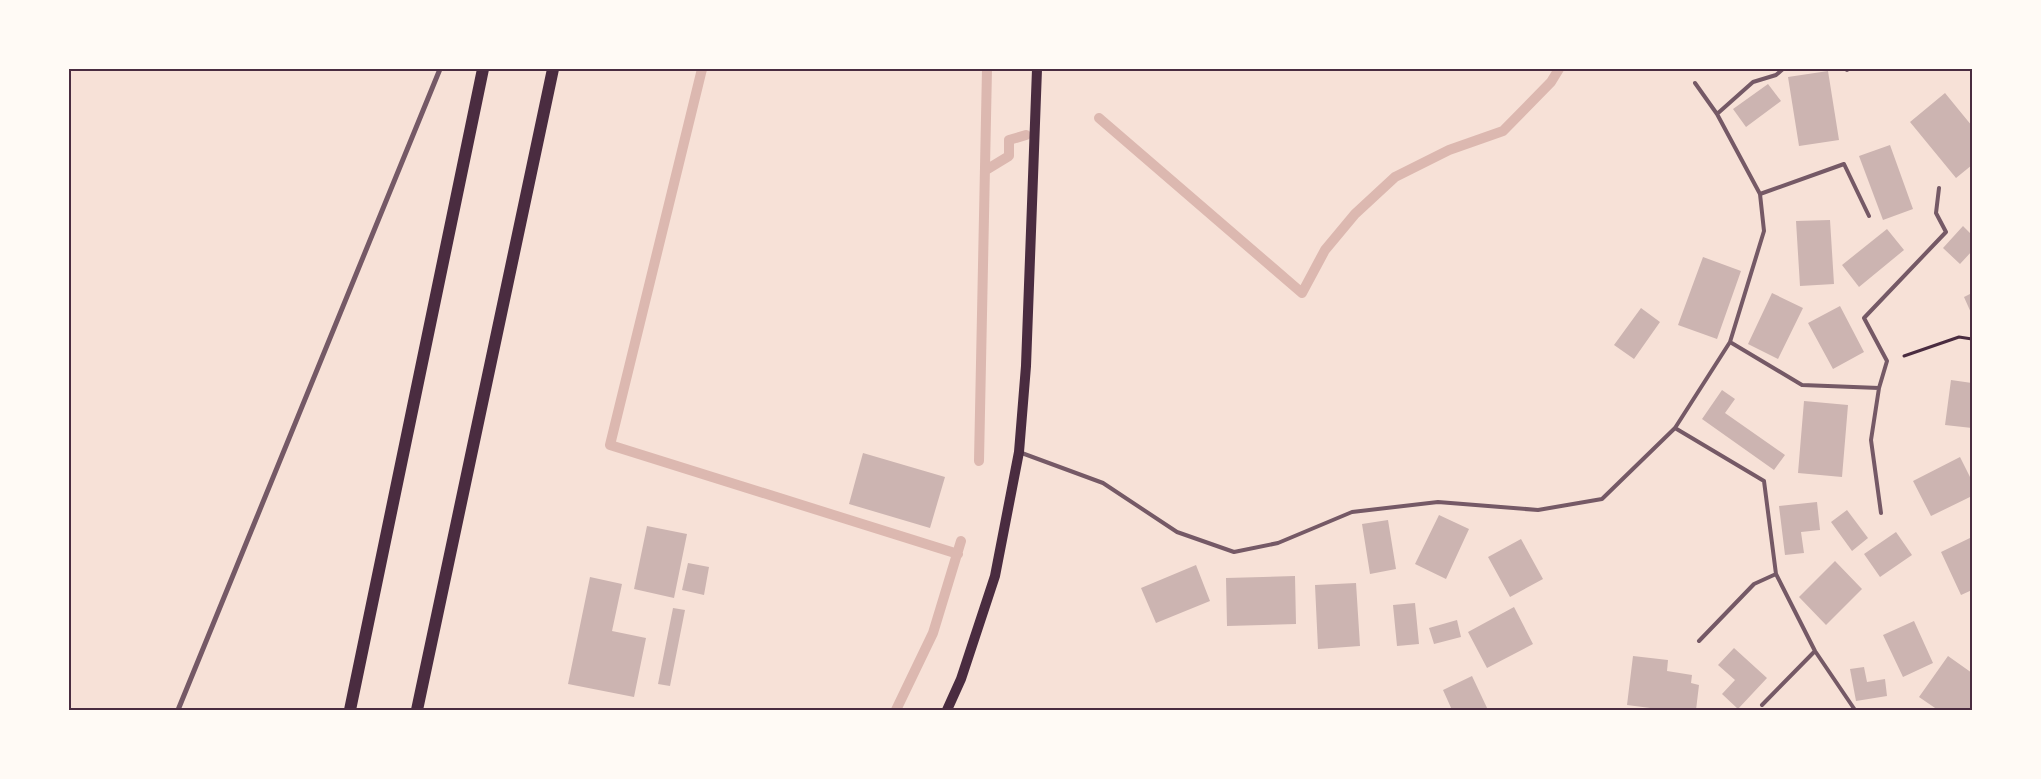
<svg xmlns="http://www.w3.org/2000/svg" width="2041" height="779" font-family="Inter,sans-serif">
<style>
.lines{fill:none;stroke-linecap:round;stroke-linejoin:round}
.stream{stroke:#dcb8b0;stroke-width:10}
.building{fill:#ccb4b1}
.path{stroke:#4a2c40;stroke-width:3}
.service{stroke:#755966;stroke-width:4}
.minor{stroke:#755966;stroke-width:5}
.secondary{stroke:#4a2c40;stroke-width:10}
.primary{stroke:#4a2c40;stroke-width:12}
.neatline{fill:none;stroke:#4a2c40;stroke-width:2}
</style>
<rect width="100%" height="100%" fill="#f7e1d7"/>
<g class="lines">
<path class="stream" d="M702,69L610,445L958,554
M1099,118L1302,293L1325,250L1355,214L1395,177L1449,150L1503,131L1551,82L1559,69
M986,170L1009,156V140L1026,135
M979,461L987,69
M896,710L933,633L961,541"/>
</g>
<path class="building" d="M1828,71L1839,140L1799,146L1788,77Z
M1768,84L1781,101L1746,127L1733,109Z
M1945,93L1972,126V165L1956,178L1910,122Z
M1890,145L1913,209L1883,220L1859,156Z
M1830,220L1834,284L1800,286L1796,221Z
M1963,226L1972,235V251L1960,264L1943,248Z
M1887,229L1904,250L1859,287L1842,265Z
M1703,257L1741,271L1717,339L1678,325Z
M1772,293L1803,308L1778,359L1748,344Z
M1972,293V315L1964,297Z
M1840,306L1864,352L1833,369L1808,323Z
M1641,308L1660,322L1634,359L1614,345Z
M1951,380L1972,383V428L1945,425Z
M1722,390L1735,399L1725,413L1785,455L1774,470L1702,419Z
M1804,401L1848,405L1842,477L1798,473Z
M863,453L945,477L930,528L849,504Z
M1960,457L1972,481V496L1931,516L1913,481Z
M1817,502L1820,530L1801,532L1804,553L1785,555L1779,506Z
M1847,510L1868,538L1852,551L1831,522Z
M1439,515L1469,529L1446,579L1415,564Z
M1388,520L1396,569L1370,574L1362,524Z
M647,526L687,534L674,598L634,589Z
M1896,532L1912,555L1880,577L1864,554Z
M1972,537V590L1961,595L1941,552Z
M1521,539L1543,579L1510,597L1488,557Z
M1835,561L1862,589L1826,625L1799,597Z
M688,563L709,567L704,595L682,590Z
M1196,565L1210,601L1156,623L1141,588Z
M1295,576L1296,624L1227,626L1226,578Z
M590,577L622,584L612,631L646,638L634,697L568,684Z
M1356,583L1360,646L1318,649L1315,585Z
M1415,603L1419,644L1397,646L1393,605Z
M1514,607L1533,644L1487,668L1468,632Z
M673,608L685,610L670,686L658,684Z
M1457,620L1461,637L1434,644L1429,628Z
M1914,621L1933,663L1903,677L1883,635Z
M1734,648L1767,678L1738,709L1722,694L1735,680L1718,665Z
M1633,656L1668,660L1667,671L1692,675L1691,683L1699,685L1696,710H1666L1627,705Z
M1948,656L1972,673V710H1938L1919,697Z
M1864,667L1867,682L1885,679L1887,696L1856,701L1850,669Z
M1472,676L1488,710H1452L1443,690Z"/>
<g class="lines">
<path class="path" d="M1904,356L1959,337L1972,339"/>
<path class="service" d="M1847,69V70
M1717,114L1753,82L1776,75L1783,69
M1760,194L1844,164L1869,216
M1730,342L1802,385L1879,388
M1675,428L1764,481L1776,574L1815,651L1855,710
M1019,452L1103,483L1177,532L1234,552L1278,543L1352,512L1438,502L1538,510L1602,499L1675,428L1730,342L1764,231L1760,194L1717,114L1695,83
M1881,513L1871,440L1879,388L1887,361L1864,318L1946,232L1936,213L1939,188
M1699,641L1754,584L1776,574
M1762,705L1815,651"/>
<path class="minor" d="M178,710L440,69"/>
<path class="secondary" d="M947,710L961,679L995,576L1019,452L1026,366L1037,69"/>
<path class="primary" d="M350,710L483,69
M417,710L553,69"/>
</g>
<rect width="2041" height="779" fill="none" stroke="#fffaf5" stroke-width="140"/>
<rect x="70" y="70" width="1901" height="639" class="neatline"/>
</svg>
